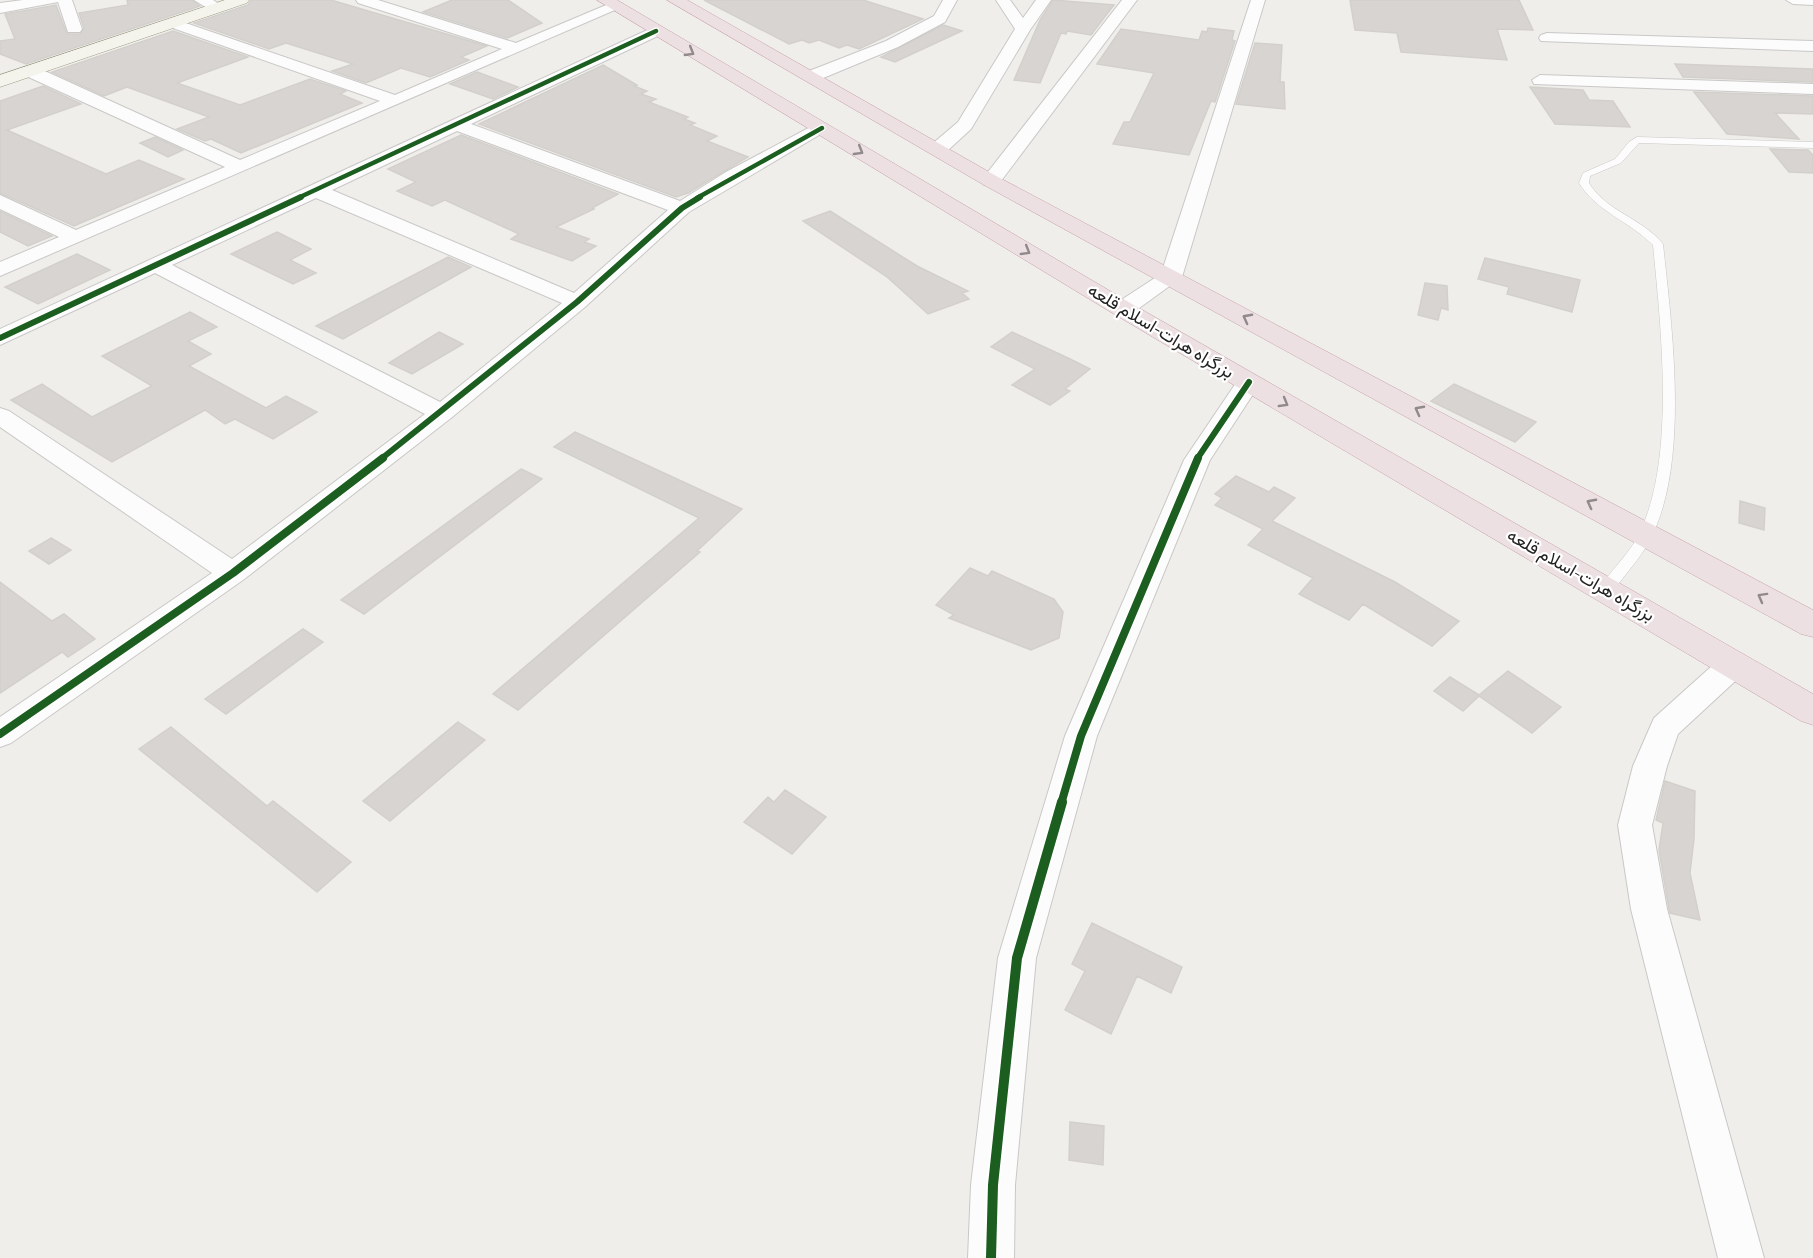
<svg xmlns="http://www.w3.org/2000/svg" width="1813" height="1258" font-family="'Sofia Sans Condensed',Vazirmatn,sans-serif">
<style>
.building{fill:#d7d4d2;stroke:#d3d0cc;stroke-width:1.5}
.lines{fill:none;stroke-linecap:round;stroke-linejoin:round}
.lane-casing{stroke:#c9c8c7;stroke-width:1}
.street-casing{stroke:#c9c8c7;stroke-width:2}
.secondary-casing{stroke:#999a82;stroke-width:1}
.highway-casing{stroke:#c5a2ac;stroke-width:1}
.lane{fill:#fdfcfc;fill-rule:evenodd}
.street{fill:#fdfcfc;fill-rule:evenodd}
.secondary{fill:#f4f4ed;fill-rule:evenodd}
.highway{fill:#ece0e2;fill-rule:evenodd}
.cycleway-far3-casing{stroke:#fff;stroke-width:7}
.cycleway-far2-casing{stroke:#fff;stroke-width:9}
.cycleway-far1-casing{stroke:#fff;stroke-width:11}
.cycleway-casing{stroke:#fff;stroke-width:14}
.cycleway-far3{stroke:#1b5e20;stroke-width:4.5}
.cycleway-far2{stroke:#1b5e20;stroke-width:6}
.cycleway-far1{stroke:#1b5e20;stroke-width:8}
.cycleway{stroke:#1b5e20;stroke-width:10}
.oneway{stroke:#918a8c}
.labels{text-anchor:middle;stroke-width:4.5;stroke-linejoin:round;paint-order:stroke}
.far-street-label{font-size:18px;fill:#222;stroke:#fff}
</style>
<rect width="100%" height="100%" fill="#f0eeeb"/>
<path class="building" d="M127,0H192L200,6L26,64L0,54V41L15,39L5,14L56,5L67,34H80L84,28L79,13L128,5Z
M251,0H331L487,46L461,57L469,60L430,77L401,68L366,83L332,71L353,64L286,43L269,49L194,23L248,5Z
M452,0H508L542,23L507,38L423,12Z
M704,0H863L923,19L859,49L847,45L839,48L819,40L809,43L802,40L789,44Z
M1053,0L1114,5L1091,35L1067,31L1066,34L1061,33L1040,83L1014,80L1040,20Z
M1350,0H1519L1533,30L1497,29L1507,60L1401,52L1397,33L1355,30Z
M943,25L962,31L895,62L881,57Z
M1208,28L1234,31L1232,40L1235,41L1215,102L1211,101L1189,155L1113,144L1124,122H1130L1154,73L1097,64L1121,29L1199,40L1202,31L1207,32Z
M173,31L248,57L177,83L240,105L310,79L346,91L340,94L362,103L241,153L211,139L205,141L177,129L209,117L127,87L104,96L52,72Z
M1255,43L1282,45L1280,82H1284L1285,109L1236,104Z
M1675,64L1813,69V82L1683,77Z
M603,65L637,85L634,86L647,91L641,94L656,99L649,102L688,117L684,119L695,123L690,125L717,136L707,141L748,157L688,193L676,197L479,124Z
M477,72L518,87L493,99L450,84Z
M43,86L81,104L7,130L106,174L139,160L184,179L74,226L0,193V101Z
M1530,87L1583,90L1589,100L1613,101L1630,127L1555,124Z
M1694,92L1813,96V114L1775,113L1799,139L1727,134Z
M461,135L618,194L592,208L594,209L556,227L589,239L584,242L596,246L572,261L511,239L519,234L445,200L432,206L397,191L416,182L388,169Z
M155,137L183,150L168,157L140,143Z
M1770,149L1808,150L1813,155V173L1789,172Z
M0,211L52,236L28,246L0,232Z
M830,211L917,266L968,291L962,293L969,299L928,314L887,277L803,221Z
M277,232L311,249L290,260L316,273L293,284L231,254Z
M77,254L110,270L38,304L5,287Z
M448,257L471,267L343,339L316,326Z
M1485,258L1580,280L1572,312L1507,294L1509,287L1478,279Z
M1425,283L1447,286L1448,310L1441,308L1438,320L1418,315Z
M190,312L217,327L188,341L211,354L189,366L266,408L286,396L317,412L273,439L235,419L225,424L205,410L112,462L11,400L42,384L92,417L152,386L102,356Z
M439,332L463,344L412,374L389,363Z
M1012,332L1068,358L1090,369L1065,389L1070,391L1050,405L1012,385L1035,369L991,347Z
M1454,384L1536,422L1515,442L1431,401Z
M575,432L742,509L697,551L700,552L518,710L493,694L699,518L554,447Z
M521,469L542,479L364,614L341,600Z
M1236,476L1269,492L1274,487L1295,498L1272,521L1395,582L1459,621L1432,646L1363,604L1349,620L1299,594L1313,578L1248,545L1263,529L1215,505L1222,498L1215,494Z
M1740,501L1765,508L1764,530L1739,523Z
M51,538L71,550L49,564L29,551Z
M970,568L988,576L992,571L1054,599L1063,612L1059,638L1031,650L949,618L954,615L936,605Z
M0,582L52,621L64,614L95,639L68,657L62,652L0,693Z
M303,629L323,642L226,714L205,699Z
M1508,671L1561,707L1532,733L1479,696L1463,711L1434,691L1450,677L1479,695Z
M458,722L485,740L390,821L363,801Z
M171,727L267,806L273,801L351,862L317,892L139,749Z
M1665,781L1695,791L1694,839L1690,873L1700,920L1670,913L1669,909L1659,850L1663,823L1656,820Z
M785,790L826,817L792,854L744,822L768,797L774,802Z
M1092,923L1182,967L1171,993L1137,976L1111,1034L1065,1010L1085,971L1072,964Z
M1070,1122L1104,1126L1103,1165L1069,1160Z"/>
<g class="lines">
<defs>
<path id="lane" d="M1637,137L1813,142V148L1639,143L1621,163L1590,176L1589,183C1607,212 1642,218 1663,244C1672,328 1689,456 1653,534C1643,556 1625,574 1611,594L1606,595L1599,590C1610,570 1629,555 1639,534C1676,459 1661,328 1653,245C1629,221 1597,212 1579,183L1583,173L1615,159L1629,142Z"/>
<path id="street" d="M23,0H72L82,29L80,32H68L58,2L0,13V3Z
M194,0H213L225,8L222,11H212Z
M356,0H378L516,43L611,3H621L624,6L0,276V262L59,237L0,209V195L76,230L225,167L24,75L22,71L24,67H36L240,160L380,101L167,26L164,23L167,20H177L395,95L502,49L358,3Z
M943,0H957L945,22L898,47L816,81L810,82L802,77L804,73L886,41L934,16Z
M996,0H1010L1023,18L1036,0H1051L1030,30L971,129L945,153H931L929,149L931,145L958,122L1015,29Z
M1122,0H1137L998,185H984L981,181L984,177Z
M1251,0H1265L1182,277L1131,314H1115L1112,309L1115,304L1161,274Z
M1786,0H1813V5L1793,4Z
M656,26L664,31L662,34L471,124L680,201L726,172L816,124L822,123L831,128L689,212L585,307L451,418L243,580L11,743L0,747V717L212,573L0,427V408L9,411L232,559L425,414L155,273L0,345V329ZM457,131L668,210L574,293L332,190ZM316,198L562,303L440,402L172,265Z
M1547,33L1813,41V51L1541,41L1539,38L1541,35Z
M1540,75L1813,84V94L1534,84L1532,80Z
M1249,375L1258,377L1261,382L1210,460L1097,736L1036,958L1015,1185L1014,1258H968L971,1185L998,958L1065,736L1184,460L1240,377Z
M1734,652L1745,656L1749,664L1745,672L1678,734L1667,766L1652,825L1667,909L1764,1258H1718L1631,909L1618,825L1633,766L1654,718L1723,656Z"/>
<path id="secondary" d="M225,0H249L247,3L0,87V75Z"/>
<path id="highway" d="M597,0H617L1132,304L1813,694V725L1801,721L1114,314Z
M667,0H687L998,177L1813,610V637L1801,634L984,185Z"/>
</defs>
<use href="#lane" class="lane-casing"/>
<use href="#street" class="street-casing"/>
<use href="#secondary" class="secondary-casing"/>
<use href="#highway" class="highway-casing"/>
<use href="#lane" class="lane"/>
<use href="#street" class="street"/>
<use href="#secondary" class="secondary"/>
<use href="#highway" class="highway"/>
<defs>
<path id="cycleway-far3" d="M298,198L656,31
M697,198L822,128"/>
<path id="cycleway-far2" d="M0,338L301,197
M381,459L577,302L682,208L700,197
M1197,459L1249,382"/>
<path id="cycleway-far1" d="M0,734L233,573L383,458
M1061,804L1081,736L1198,458"/>
<path id="cycleway" d="M991,1258L993,1185L1017,958L1062,802"/>
</defs>
<use href="#cycleway-far3" class="cycleway-far3-casing"/>
<use href="#cycleway-far2" class="cycleway-far2-casing"/>
<use href="#cycleway-far1" class="cycleway-far1-casing"/>
<use href="#cycleway" class="cycleway-casing"/>
<use href="#cycleway-far3" class="cycleway-far3"/>
<use href="#cycleway-far2" class="cycleway-far2"/>
<use href="#cycleway-far1" class="cycleway-far1"/>
<use href="#cycleway" class="cycleway"/>
</g>
<defs><path id="oneway-chevron" d="M-2-3.5L2.5 0L-2 3.5" fill="none" stroke-width="1.6" stroke-linecap="round" stroke-linejoin="round" transform="scale(1.5)"/></defs>
<g class="oneway">
<use href="#oneway-chevron" transform="translate(690 52) rotate(31)"/>
<use href="#oneway-chevron" transform="translate(859 151) rotate(31)"/>
<use href="#oneway-chevron" transform="translate(1026 251) rotate(31)"/>
<use href="#oneway-chevron" transform="translate(1247 318) rotate(-152)"/>
<use href="#oneway-chevron" transform="translate(1284 403) rotate(30)"/>
<use href="#oneway-chevron" transform="translate(1419 410) rotate(-152)"/>
<use href="#oneway-chevron" transform="translate(1591 503) rotate(-152)"/>
<use href="#oneway-chevron" transform="translate(1762 597) rotate(-151)"/>
</g>
<g class="labels">
<g class="far-street-label">
<text transform="translate(1161 331) rotate(31)" y="6">بزرگراه هرات-اسلام قلعه</text>
<text transform="translate(1581 575) rotate(30)" y="6">بزرگراه هرات-اسلام قلعه</text>
</g>
</g>
</svg>
